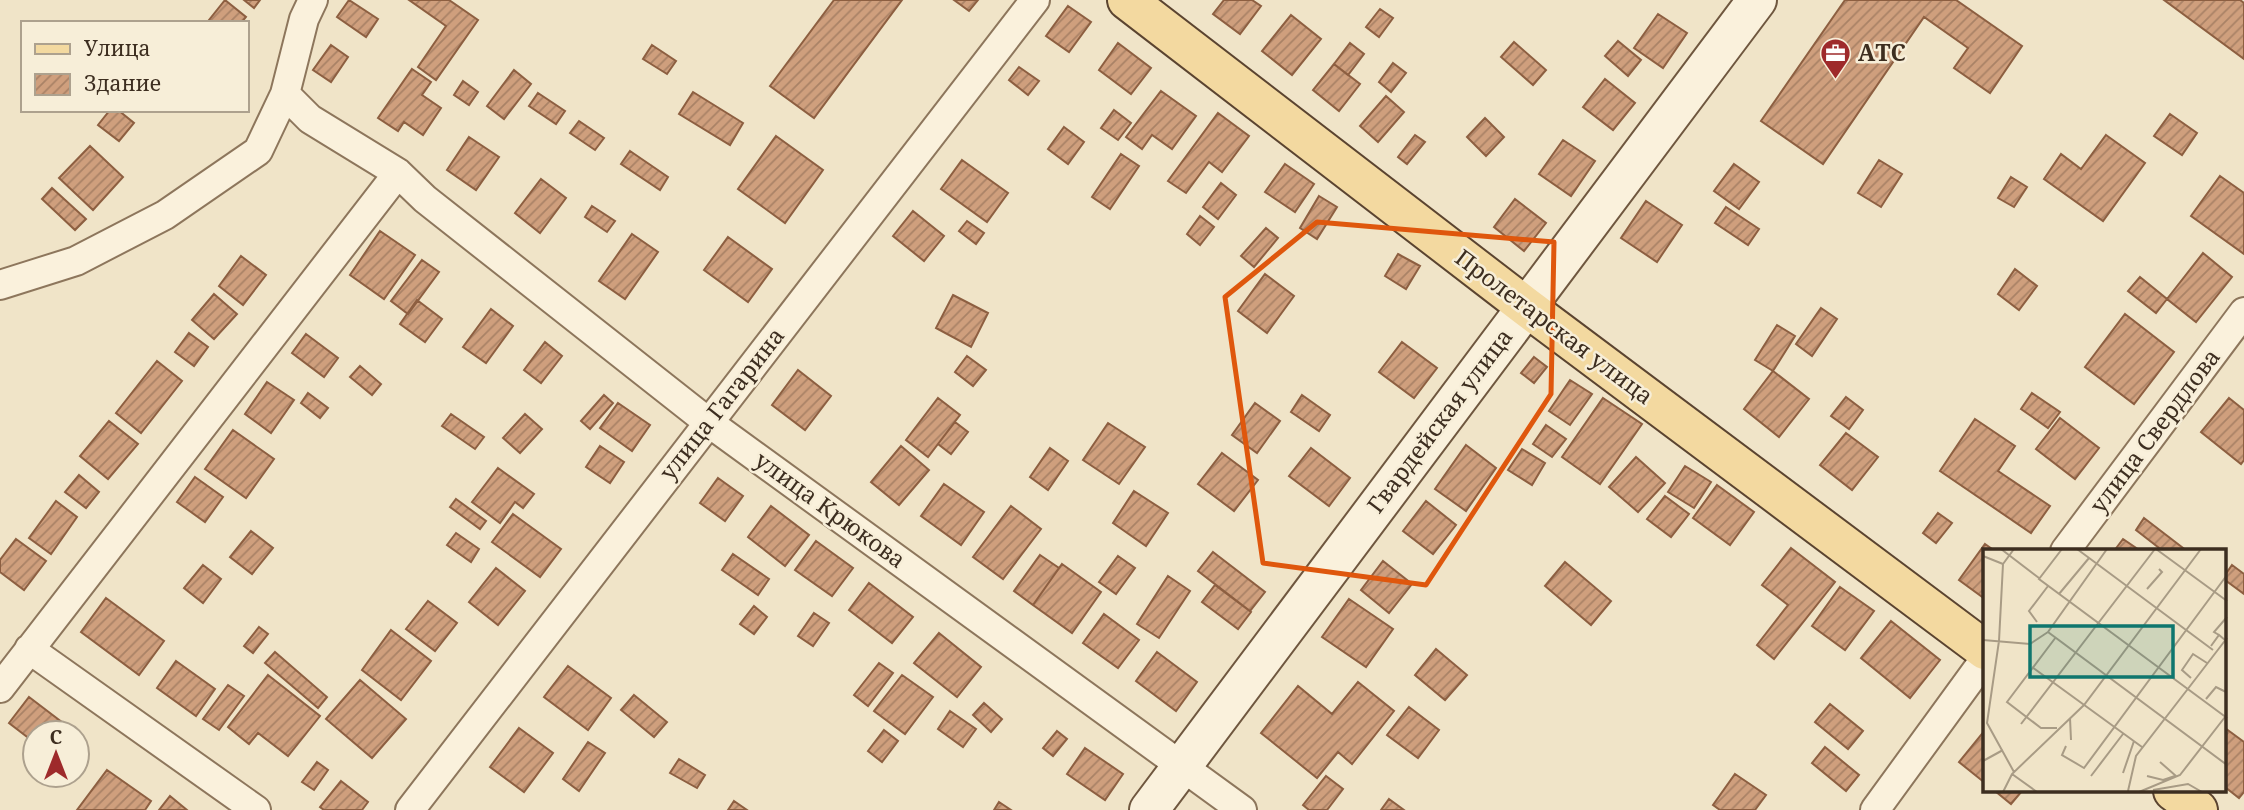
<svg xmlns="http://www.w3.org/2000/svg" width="2244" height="810" font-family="'Noto Serif',serif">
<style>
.building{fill:url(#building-hatch);stroke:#8d5f41;stroke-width:2}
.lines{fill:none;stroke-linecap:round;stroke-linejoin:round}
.street-casing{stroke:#8d765c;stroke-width:32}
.secondary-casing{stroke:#6f573f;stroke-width:42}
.primary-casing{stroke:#5b4430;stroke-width:42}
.street{stroke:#faf1dc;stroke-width:28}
.secondary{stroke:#faf1dc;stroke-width:38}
.primary{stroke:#f3d9a0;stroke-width:38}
.marked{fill:none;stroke:#df570d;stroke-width:5;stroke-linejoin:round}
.labels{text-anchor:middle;stroke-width:5;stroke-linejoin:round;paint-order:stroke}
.poi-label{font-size:23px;font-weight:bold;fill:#3d2e20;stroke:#f7eed8;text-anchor:start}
.street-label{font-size:23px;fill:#3d2e20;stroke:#f7eed8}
.inset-road{fill:none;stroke:#a89b85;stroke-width:2}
.view{fill:#0f766e;fill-opacity:0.15;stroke:#0f766e;stroke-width:3.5}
.inset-edge{fill:none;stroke:#3d2e20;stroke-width:3.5}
</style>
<defs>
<pattern id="building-hatch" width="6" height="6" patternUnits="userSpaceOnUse" patternTransform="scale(1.75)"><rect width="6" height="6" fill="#cf9f7d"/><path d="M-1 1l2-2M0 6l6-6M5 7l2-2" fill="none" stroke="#a98266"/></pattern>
</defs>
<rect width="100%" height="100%" fill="#f0e4c8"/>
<path class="building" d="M225,0L246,17L241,23H211L209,20Z
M244,0H260L254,8Z
M349,0L378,19L366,37L337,17Z
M409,0H449L478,20L436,80L418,67L446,26Z
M834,0H902L814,118L770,86Z
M954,0H978L969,11Z
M1224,0H1252L1261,6L1240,34L1213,14Z
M1845,0H1956L2022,46L1990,93L1954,68L1968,48L1924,17L1823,164L1761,121Z
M2164,0H2240L2244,3V59Z
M1068,6L1091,22L1069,52L1046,36Z
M1380,9L1393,18L1379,37L1366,27Z
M1658,14L1687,33L1663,68L1634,48Z
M1291,15L1321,39L1292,75L1262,51Z
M1618,41L1641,60L1628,76L1605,56Z
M1514,42L1546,70L1533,85L1501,57Z
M1118,43L1151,68L1131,94L1099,70Z
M1350,43L1364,54L1348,75L1334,64Z
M331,45L348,57L331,82L313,70Z
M652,45L676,61L667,74L643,59Z
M1393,63L1406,73L1391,92L1379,82Z
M1334,64L1360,84L1339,111L1313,90Z
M1019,67L1039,81L1028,95L1009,80Z
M412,69L431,82L422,95L441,108L423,135L404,122L398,131L378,118Z
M514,70L531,84L504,119L487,106Z
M1605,79L1635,103L1613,130L1583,107Z
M463,81L478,92L469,105L454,95Z
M1161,91L1196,116L1172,149L1152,135L1142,149L1126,137Z
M693,92L743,123L730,145L679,114Z
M538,93L565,111L556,124L529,106Z
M1386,96L1404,112L1378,142L1360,126Z
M110,110H118L134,123L119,141L98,125Z
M1114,110L1131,123L1118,140L1101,128Z
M1218,113L1249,136L1222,172L1209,162L1186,193L1168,181Z
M2170,114L2197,133L2182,155L2154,136Z
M1485,118L1504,137L1486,156L1467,137Z
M579,121L604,138L595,150L570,133Z
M1064,127L1084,142L1068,164L1048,149Z
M1415,135L1425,142L1407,164L1398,157Z
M2106,135L2145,163L2103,221L2044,179L2061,154L2081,169Z
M776,136L823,170L785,223L738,189Z
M469,137L499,157L476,190L447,170Z
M1563,140L1595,161L1571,196L1539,174Z
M90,146L123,177L93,210L59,178Z
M630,151L668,177L660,190L621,164Z
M1121,154L1139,166L1110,209L1092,197Z
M962,160L1008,193L987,222L941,189Z
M1879,160L1902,174L1881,207L1858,193Z
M1285,164L1314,184L1295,212L1265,192Z
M1734,164L1759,182L1739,209L1714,191Z
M2220,176L2244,193V254L2191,216Z
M2011,177L2027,187L2014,207L1998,198Z
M541,179L566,198L540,233L515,213Z
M1221,183L1236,195L1218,219L1203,207Z
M52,188L86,219L75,230L42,199Z
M1319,196L1337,207L1317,239L1300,228Z
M1515,199L1546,223L1524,251L1494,227Z
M1646,201L1682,225L1657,262L1621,238Z
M592,206L615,221L607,232L585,217Z
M1726,207L1759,229L1748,245L1715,223Z
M913,211L944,236L924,261L893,236Z
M1200,216L1214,227L1200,245L1187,234Z
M967,221L984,233L976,244L959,231Z
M1266,228L1278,238L1254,267L1241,256Z
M380,231L415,255L384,299L350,275Z
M632,234L658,252L625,299L599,281Z
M728,237L772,269L748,302L704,270Z
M2203,253L2232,277L2196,322L2167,299Z
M1398,254L1420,266L1406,289L1385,276Z
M241,256L266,275L243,305L219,286Z
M422,260L439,272L408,314L391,301Z
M2015,269L2037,286L2019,310L1998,294Z
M1265,274L1294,296L1267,333L1238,311Z
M2140,277L2167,299L2156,313L2128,291Z
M214,294L237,314L214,339L192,320Z
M953,295L988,313L971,347L936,328Z
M417,300L442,319L425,342L400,324Z
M1821,308L1837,319L1812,356L1796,344Z
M491,309L513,326L486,363L463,347Z
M2125,314L2174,352L2134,404L2085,367Z
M1777,325L1795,336L1773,371L1755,360Z
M189,333L208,347L194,366L175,352Z
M306,334L338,358L324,377L292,353Z
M545,342L562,356L541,383L524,370Z
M1402,342L1437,368L1414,398L1379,372Z
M967,356L986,370L973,386L955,372Z
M1534,357L1547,367L1534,383L1521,373Z
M157,361L182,381L141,433L116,413Z
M360,366L381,384L372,395L350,377Z
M798,370L831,396L805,430L772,405Z
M1773,371L1809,399L1779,437L1744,409Z
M1570,380L1592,394L1570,425L1549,411Z
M267,382L294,400L271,433L245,414Z
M308,393L328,408L320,418L301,403Z
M2032,393L2060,412L2048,428L2021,409Z
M604,395L613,403L590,429L581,421Z
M1302,395L1330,415L1319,431L1291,412Z
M1846,397L1863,410L1849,429L1831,416Z
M938,398L960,415L928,457L906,440Z
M1603,398L1642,424L1600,484L1562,457Z
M2229,398L2244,410V460L2241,464L2201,432Z
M618,403L650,425L632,451L600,428Z
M1255,403L1280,421L1257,453L1232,435Z
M451,414L484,437L475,449L442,426Z
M525,414L542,429L520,453L503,438Z
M2060,418L2099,448L2075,479L2036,449Z
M1975,419L2015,446L1998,471L2050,506L2031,533L1940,471Z
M109,421L138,444L108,479L80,456Z
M955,422L968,432L951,454L938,444Z
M1108,423L1145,447L1119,484L1083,460Z
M1546,425L1566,439L1552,457L1533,444Z
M233,430L274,459L246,498L205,469Z
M1846,433L1878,457L1852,490L1820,465Z
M1466,445L1496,468L1466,511L1435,489Z
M600,446L624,462L610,483L586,467Z
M901,446L929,470L899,505L871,482Z
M1050,448L1068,461L1048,490L1030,477Z
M1311,448L1350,478L1329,506L1289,476Z
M1522,449L1545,463L1532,485L1508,470Z
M1222,453L1258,480L1234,511L1198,484Z
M1636,457L1665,483L1638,512L1609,487Z
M1685,466L1711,482L1694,508L1668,492Z
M498,468L534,494L523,508L515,502L500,523L472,502Z
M79,475L99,492L86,508L65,492Z
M195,477L223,497L205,522L177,502Z
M718,478L743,496L725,521L700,503Z
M944,484L984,512L961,545L921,516Z
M1717,485L1754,512L1730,545L1693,518Z
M1134,491L1168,513L1146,546L1113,523Z
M1665,496L1689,514L1671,537L1647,519Z
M456,499L486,521L480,529L450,507Z
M56,501L77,517L51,554L29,538Z
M1426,501L1456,525L1433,554L1403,531Z
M771,506L809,535L785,566L748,537Z
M1011,506L1041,529L1003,579L973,557Z
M1938,513L1952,523L1936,543L1923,533Z
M513,514L561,549L540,577L492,542Z
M2144,518L2187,551H2163L2136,530Z
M251,531L273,548L252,574L230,557Z
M456,533L479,549L471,562L447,545Z
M16,539L46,561L24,590L0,572V560Z
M2123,539L2139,550L2138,551H2114Z
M816,541L853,568L832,596L795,570Z
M1985,544L1995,551H1985V599L1959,580Z
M1791,548L1835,582L1774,659L1757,645L1788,605L1762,585Z
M1213,552L1265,592L1250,611L1198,571Z
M733,554L769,579L758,595L722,570Z
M1040,555L1059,568L1033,605L1014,591Z
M1118,556L1135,568L1116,594L1099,582Z
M1383,561L1412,584L1389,613L1361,590Z
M1565,562L1611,601L1591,625L1545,586Z
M1062,564L1101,592L1072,633L1033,605Z
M203,565L221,579L203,603L184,588Z
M2232,565L2244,574V594L2225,580V575Z
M496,568L525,591L498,625L469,602Z
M1168,576L1190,591L1159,638L1137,624Z
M869,583L913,617L892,643L849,610Z
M1215,585L1251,612L1238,629L1202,602Z
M1840,587L1874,611L1845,650L1812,626Z
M106,598L164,641L139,675L81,632Z
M1349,599L1393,629L1366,667L1322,637Z
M428,601L457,623L435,651L406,629Z
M754,606L767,617L754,634L740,624Z
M814,613L829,623L813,646L798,636Z
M1104,614L1139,640L1118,668L1083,643Z
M1891,621L1940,660L1910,698L1861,658Z
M259,627L268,634L253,653L244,646Z
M391,630L431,661L401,700L362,670Z
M939,633L981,667L957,697L914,663Z
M1436,649L1467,675L1445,700L1415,675Z
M275,652L327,697L318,708L265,663Z
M1157,652L1197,682L1176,711L1136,681Z
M176,661L215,689L196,716L157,688Z
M879,663L893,673L868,706L854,695Z
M568,666L611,698L588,730L544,697Z
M268,675L320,716L288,756L258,733L249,744L228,727Z
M902,675L933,697L905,734L874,711Z
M360,680L406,719L372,758L326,719Z
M1358,682L1394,711L1352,764L1338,752L1317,778L1261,733L1298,686L1332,714Z
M228,685L244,696L219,730L203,719Z
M634,695L667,722L654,737L621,710Z
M29,697L67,726L62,733H35V743L9,723Z
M984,703L1002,719L991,732L973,715Z
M1830,704L1863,731L1848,749L1815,722Z
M1409,707L1439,730L1418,758L1387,735Z
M950,711L976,729L963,747L938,729Z
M519,728L553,753L524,792L490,767Z
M2225,728L2244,742V792L2239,798L2225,787Z
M884,730L898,741L882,762L868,751Z
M1985,730V783L1959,762Z
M1057,731L1067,739L1053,756L1043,748Z
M588,742L605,753L579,791L563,779Z
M1825,747L1859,775L1846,791L1812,763Z
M1085,748L1123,774L1105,800L1067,774Z
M679,759L705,775L697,788L670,773Z
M317,762L328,770L314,790L302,782Z
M107,770L151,801L145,810H77Z
M1735,774L1766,795L1755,810H1720L1713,805Z
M1326,776L1343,789L1327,810H1309L1303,805Z
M341,781L368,802L362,810H324L320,807Z
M1995,791H2022L2011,804Z
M170,796L187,810H159Z
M1389,799L1404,810H1381Z
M734,801L747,810H728Z
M999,802L1011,810H994Z"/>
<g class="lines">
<defs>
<path id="street" d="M313,0L304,19L285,94L310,119L398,173L425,199L708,422L1242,810
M0,285L76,261L165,215L258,151L285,94
M2065,551L2244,312
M29,649L256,810
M0,688L398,173
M410,810L1035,0
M1875,810L1985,659"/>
<path id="secondary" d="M1149,810L1757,0"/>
<path id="primary" d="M1127,0L1525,306L1985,650
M2173,791L2198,810"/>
</defs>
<use href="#street" class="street-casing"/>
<use href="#secondary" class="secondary-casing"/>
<use href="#primary" class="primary-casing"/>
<use href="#street" class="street"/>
<use href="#secondary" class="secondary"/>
<use href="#primary" class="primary"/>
</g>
<path class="marked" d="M1317,222L1554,242L1551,394L1426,585L1263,563L1225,297Z"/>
<defs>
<symbol id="office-pin" viewBox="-11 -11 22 30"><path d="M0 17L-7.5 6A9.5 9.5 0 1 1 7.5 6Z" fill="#9e2a2b" stroke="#f7eed8"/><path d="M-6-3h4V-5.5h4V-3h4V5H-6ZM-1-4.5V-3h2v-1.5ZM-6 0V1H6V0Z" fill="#fff"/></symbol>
</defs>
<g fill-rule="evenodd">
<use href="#office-pin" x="1818" y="36" width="35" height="47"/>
</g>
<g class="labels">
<g class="poi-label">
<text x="1858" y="61">АТС</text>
</g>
<g class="street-label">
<text transform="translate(1554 327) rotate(37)" y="8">Пролетарская улица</text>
<text transform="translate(722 404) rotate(-52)" y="8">улица Гагарина</text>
<text transform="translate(1440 421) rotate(-53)" y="8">Гвардейская улица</text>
<text transform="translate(2155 431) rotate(-53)" y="8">улица Свердлова</text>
<text transform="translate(830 510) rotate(36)" y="8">улица Крюкова</text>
</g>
</g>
<g transform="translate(1983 549)">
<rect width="243" height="243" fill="#f0e4c8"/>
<path class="inset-road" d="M18,0L56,29M31,0L20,15L16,92L4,174L31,223M79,0L56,30L244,169M94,0L230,101M124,0L65,83L244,216M173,0L244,52M0,7L20,15M164,40L179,23L176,20M76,45L106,9M54,73L46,62L65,37M236,86L231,83L244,68M73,88L24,153L58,179H74M0,91L47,95L65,83M228,97L236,86L242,91M49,118L159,198M208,129L199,121L210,105L224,114M204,141L244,89M223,150L233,138L243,143M87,169L88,191M38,175L172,0M83,197L79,206L101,219L244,26M0,212L20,201M177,213L193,227M140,224L151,192M29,225L54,243M108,227L140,185M164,227L180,231L192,227M170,241L205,235L219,243M145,242L153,207L204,141M20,243L29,225L101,156L218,0M124,243H146M156,243L197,226L242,168"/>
<path class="view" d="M47,77H190V128H47Z"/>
<rect width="243" height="243" class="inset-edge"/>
</g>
<rect x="21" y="21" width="228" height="91" fill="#f7eed8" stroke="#ada18e" stroke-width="2"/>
<rect x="35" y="44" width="35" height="10" fill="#f3d9a0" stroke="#ada18e" stroke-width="2"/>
<text x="84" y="56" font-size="21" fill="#3d2e20">Улица</text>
<rect x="35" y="74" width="35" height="21" fill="url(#building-hatch)" stroke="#ada18e" stroke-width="2"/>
<text x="84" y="91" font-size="21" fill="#3d2e20">Здание</text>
<g transform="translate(56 754)"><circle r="33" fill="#f7eed8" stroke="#ada18e" stroke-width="2"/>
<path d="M0-5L12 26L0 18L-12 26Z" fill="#9e2a2b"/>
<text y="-10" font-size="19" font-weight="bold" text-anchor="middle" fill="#3d2e20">С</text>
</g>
</svg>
